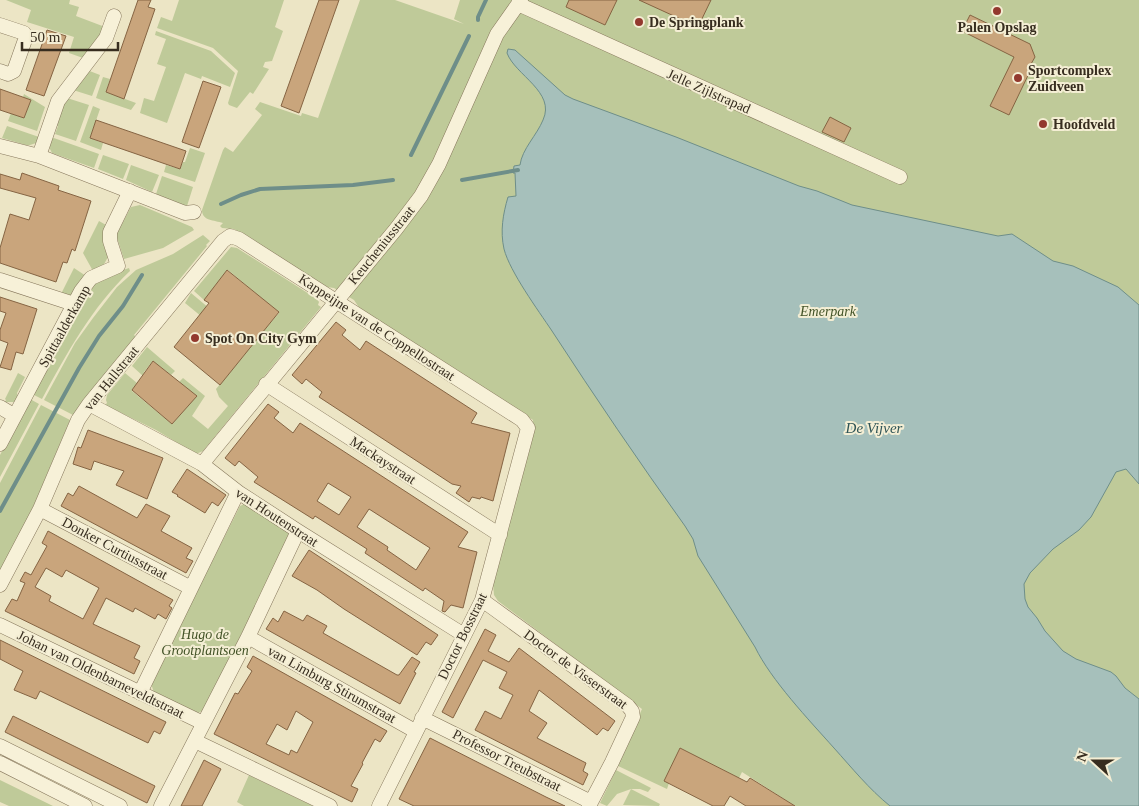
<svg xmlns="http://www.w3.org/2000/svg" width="1139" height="806" font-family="Georgia,serif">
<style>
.green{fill:#bfca99;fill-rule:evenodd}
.water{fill:#a6c0bb;stroke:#6e8e89}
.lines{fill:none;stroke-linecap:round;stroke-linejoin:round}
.stream{stroke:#6e8e89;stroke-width:4}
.building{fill:#c9a57c;stroke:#856443;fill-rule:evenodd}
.minor-casing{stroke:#86775c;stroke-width:15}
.minor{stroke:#f7f1d8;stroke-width:14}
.poi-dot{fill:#93392e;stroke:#f4eed4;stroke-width:2}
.labels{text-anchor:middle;stroke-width:4;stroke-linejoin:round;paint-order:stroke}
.poi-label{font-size:14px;font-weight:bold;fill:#372d1f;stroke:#f4eed4;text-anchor:start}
.street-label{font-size:14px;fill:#372d1f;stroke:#f4eed4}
.park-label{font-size:14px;font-style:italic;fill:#435327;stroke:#f4eed4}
.water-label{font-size:15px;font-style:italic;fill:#2f5456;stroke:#f4eed4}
</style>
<rect width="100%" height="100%" fill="#ece5c5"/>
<path class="green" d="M6,0H70L69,4L79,7L76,16L105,27L102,35L83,58L69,53L74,37L27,22L31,10Z
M179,0H284L275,27L283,31L272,61L265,62L263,67L269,69L253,94L250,92L237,108L229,105L228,103L238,71L213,48L157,28L161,17L172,21Z
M360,0H395L464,24L454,19L460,0H1139V806H795L742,772L739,778L680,748L668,774L669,783L667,789L616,765L642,709L498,601L494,595L493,584L528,451L533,420L360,309L354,300L334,288L327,287L234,229L222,228L220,226L223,223C214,220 202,221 202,210L223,150L225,147L233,152L262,115L255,109L260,102L301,116L302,113L318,118Z
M156,31L211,51L235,73L230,87L202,76L201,79L185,73L167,123L140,113L144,98L154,101L166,67L157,64L166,39L155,35Z
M87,70L100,75L92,96L73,90Z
M103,77L110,79L106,92L136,103L131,110L96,98Z
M24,94L45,107L37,131L8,121L11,113L24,118L31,100L23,97Z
M67,98L89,105L76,141L55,134L58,126L55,125L63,101Z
M93,106L100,109L90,138L103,143L101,150L80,142Z
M7,126L39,137L36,143L30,145H26L2,138Z
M51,137L99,154L94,168L52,153L49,147Z
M190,148L205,153L195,182L164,172L166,165L180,169L183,162H185Z
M103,155L129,164L123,179L98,169Z
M131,165L159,175L152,192L126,180Z
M162,176L193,187L187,206L181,205L156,194Z
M140,205L192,227L194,230L163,248L124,259L116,235L131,207Z
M99,221L106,225C100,237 105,245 108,257L103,266L93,271L83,253Z
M203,235L210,241L206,245L207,246L134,335L137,338H134L73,415L44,400L75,343L93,318L117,287L136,270L173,254Z
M231,247L237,248L317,299L319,302L318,305L321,307L203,451L196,454L156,430L105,405L107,403L106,400L107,395L125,373L137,383L132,391L172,424L196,396L179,382L183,378L205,396L192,416L208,429L228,406L219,397L216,389L246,353L185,303L191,293L252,344L213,298L204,300L194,291ZM228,270L279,313L265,329L214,287Z
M74,268L86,276L72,296L69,297L60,296Z
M129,268L130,271C92,307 67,353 42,399L32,394L89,287L106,276Z
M147,347L175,371L171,375L153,361L144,372L143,376L132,366Z
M18,373L25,377L17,393L18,398L15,402H5L6,400L5,399Z
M30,399L39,404L0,477V455Z
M41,405L70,420L34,505L0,572V483Z
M246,503L287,528L291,537L204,710L198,713H194L154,693L151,683L240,506Z
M616,770L651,788L648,792L640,789H631L660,804L659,806L623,805L631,789L617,794L607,806L600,803Z
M249,775L313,806H244L237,802Z
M0,780L53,806H9L0,802Z"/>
<path class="water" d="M508,49L515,50L565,95L573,99L676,137L799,186L817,191L852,205L998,236L1012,234L1053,261L1073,266L1118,287L1139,305V484L1126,469L1116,472L1091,517L1079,530L1053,549L1030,573L1024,584L1025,599L1028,607L1037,618L1045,631L1063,651L1076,659L1111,672L1116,676L1125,688L1139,699V806H890C869,789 852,768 834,748C809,720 771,680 755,647L698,556L693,539L685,526C639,462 595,397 552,331C538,310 510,272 504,249C500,231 503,214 508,197L516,196L515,173H513L514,166L520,165C522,149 537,135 543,120C556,92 515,75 507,53Z"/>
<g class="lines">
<path class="stream" d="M478,20V17L486,0
M411,155L469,36
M462,180L518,170
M221,204L241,195L260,189L353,185L393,180
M0,511L79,368L99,336L123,306L142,275"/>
</g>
<path class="building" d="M138,0H151L148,7L155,9L124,99L106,92Z
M319,0H339L299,113L281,106Z
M569,0H617L605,25L566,7Z
M639,0H711L698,27Z
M970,15L1030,44L1035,57L1031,64L1033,65L1009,115L990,106L1014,57L962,31Z
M47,30L66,36L44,96L26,90Z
M203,81L221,87L199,148L182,142Z
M0,89L31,100L24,118L0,110Z
M830,117L851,128L844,142L822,132Z
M96,120L186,151L180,169L90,138Z
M22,173L59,186L58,190L91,201L75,251L72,249L67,263L63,262L56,282L0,263V248L10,214L29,220L36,198L0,188V174L20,180Z
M227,270L279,312L220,385L174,347L209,303L204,300Z
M0,297L37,309L23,354L16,352L11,370L0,367L8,343L0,340V330L6,313L0,311Z
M336,322L346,330L342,335L360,350L366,341L477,413L471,423L510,433L493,501L481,497L480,499L472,497L469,502L456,493L461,486L452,484L319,397L322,392L306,379L302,384L292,375Z
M153,361L197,396L172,424L132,390Z
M268,404L279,412L274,418L293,433L300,423L468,532L458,547L477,552L463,608L451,605L445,612L442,611L444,601L425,588L423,591L365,553L367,549L315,516L313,519L254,482L258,477L239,461L235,466L225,458ZM328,483L351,497L339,515L317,501ZM369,509L430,548L416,570L387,550L388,547L357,527Z
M88,430L163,458L147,499L116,485L124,471L94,461L91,470L73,464L78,447L81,448Z
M187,469L226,495L218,506L212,502L205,513L177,496L178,495L172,492Z
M79,486L137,518L146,504L170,516L161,531L192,548L186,558L193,561L186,573L61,506L68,493L73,496Z
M48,531L173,600L169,606L172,608L166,619L158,614L155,619L135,608L133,612L106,598L93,624L140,646L134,658L140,661L134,674L5,611L12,599L17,601L25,583L20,581L25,572L31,575L47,546L42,543ZM46,568L62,577L66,570L99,588L83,619L49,601L51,596L35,587Z
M309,550L438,635L431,645L426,642L417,655L344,609L317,590L292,576Z
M284,611L303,621L307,615L327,626L323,633L397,675H399L412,657L420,662L414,672L416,673L400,704L266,629L273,618L278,622Z
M485,629L496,635L488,651L509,662L519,648L615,721L608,731L603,728L597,735L539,690L529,711L547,723L537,738L586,763L583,771L588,774L583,785L475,730L485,711L501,719L513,695L499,688L507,672L483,660L453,718L442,712Z
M0,640L166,722L160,734L154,731L148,743L40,691L36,699L14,690L23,671L0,659Z
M253,656L387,731L380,742L375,739L362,763L363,764L351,786L358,789L352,802L214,734L235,693L238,694L252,671L247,667ZM296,711L313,722L297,753L291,750L289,755L266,744L277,724L287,730Z
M13,716L155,786L147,803L5,732Z
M430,738L546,797L565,806H414L399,799Z
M680,748L747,782L750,778L795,806H746L730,796L724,806H713L664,781Z
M204,760L221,769L202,806H181Z"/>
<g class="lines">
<defs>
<path id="minor" d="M518,4L900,177
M0,25L24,33L26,37L14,71L8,74L0,71
M0,146L39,156L185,213L194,212
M39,156L58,101L106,38L114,16
M0,280L74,304
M266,384L500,535
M89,404L202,464L238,492L298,531L464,635
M0,407L15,416
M0,444L81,291L91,278L118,266L110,241V232L130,191
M202,464L396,229L421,196L439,164L497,34L521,0
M40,509L191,588
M0,585L40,509L78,420L89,404L223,241L230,236L239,239L522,420L528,428L482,600L379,806
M482,600L628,706L632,711L633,717L612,762L589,806
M0,625L203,723
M248,637L415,731
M140,693L238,492
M422,718L591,802
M195,741L330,806
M0,746L120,806
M0,763L85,806
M161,806L248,637L298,531"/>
</defs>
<use href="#minor" class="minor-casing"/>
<use href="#minor" class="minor"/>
</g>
<g class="poi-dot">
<circle cx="997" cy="11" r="5"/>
<circle cx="639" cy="22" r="5"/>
<circle cx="1018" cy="78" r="5"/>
<circle cx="1043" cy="124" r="5"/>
<circle cx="195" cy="338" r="5"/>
</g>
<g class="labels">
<g class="poi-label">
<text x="649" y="27">De Springplank</text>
<text x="997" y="32" text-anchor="middle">Palen Opslag</text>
<text x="1028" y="75">Sportcomplex<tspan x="1028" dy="16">Zuidveen</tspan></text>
<text x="1053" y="129">Hoofdveld</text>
<text x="205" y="343">Spot On City Gym</text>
</g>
<g class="street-label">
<text transform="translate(709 91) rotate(24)" y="5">Jelle Zijlstrapad</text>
<text transform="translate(381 245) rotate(-51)" y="5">Keucheniusstraat</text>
<text transform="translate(64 326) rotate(-61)" y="5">Spittaalderkamp</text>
<text transform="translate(377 327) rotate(33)" y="5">Kappeijne van de Coppellostraat</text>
<text transform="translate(111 378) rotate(-51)" y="5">van Hallstraat</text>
<text transform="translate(383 460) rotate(33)" y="5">Mackaystraat</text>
<text transform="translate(277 517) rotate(33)" y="5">van Houtenstraat</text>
<text transform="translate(115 548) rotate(28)" y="5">Donker Curtiusstraat</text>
<text transform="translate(462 636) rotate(-64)" y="5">Doctor Bosstraat</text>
<text transform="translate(576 669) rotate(36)" y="5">Doctor de Visserstraat</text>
<text transform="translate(101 674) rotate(26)" y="5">Johan van Oldenbarneveldtstraat</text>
<text transform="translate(332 684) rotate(29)" y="5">van Limburg Stirumstraat</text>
<text transform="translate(507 760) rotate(27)" y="5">Professor Treubstraat</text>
</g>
<g class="park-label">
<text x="828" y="316">Emerpark</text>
<text x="205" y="639">Hugo de<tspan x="205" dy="16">Grootplantsoen</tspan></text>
</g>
<g class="water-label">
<text x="874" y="433">De Vijver</text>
</g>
</g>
<g transform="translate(1094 761) rotate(291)" stroke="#f4eed4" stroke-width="4" paint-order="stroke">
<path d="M0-4L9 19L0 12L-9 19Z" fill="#372d1f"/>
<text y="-8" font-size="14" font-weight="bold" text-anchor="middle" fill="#372d1f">N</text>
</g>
<path d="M22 42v8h96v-8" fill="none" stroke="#372d1f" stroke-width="2.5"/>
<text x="30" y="42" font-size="15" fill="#372d1f" stroke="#f4eed4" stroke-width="4" paint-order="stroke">50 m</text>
</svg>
